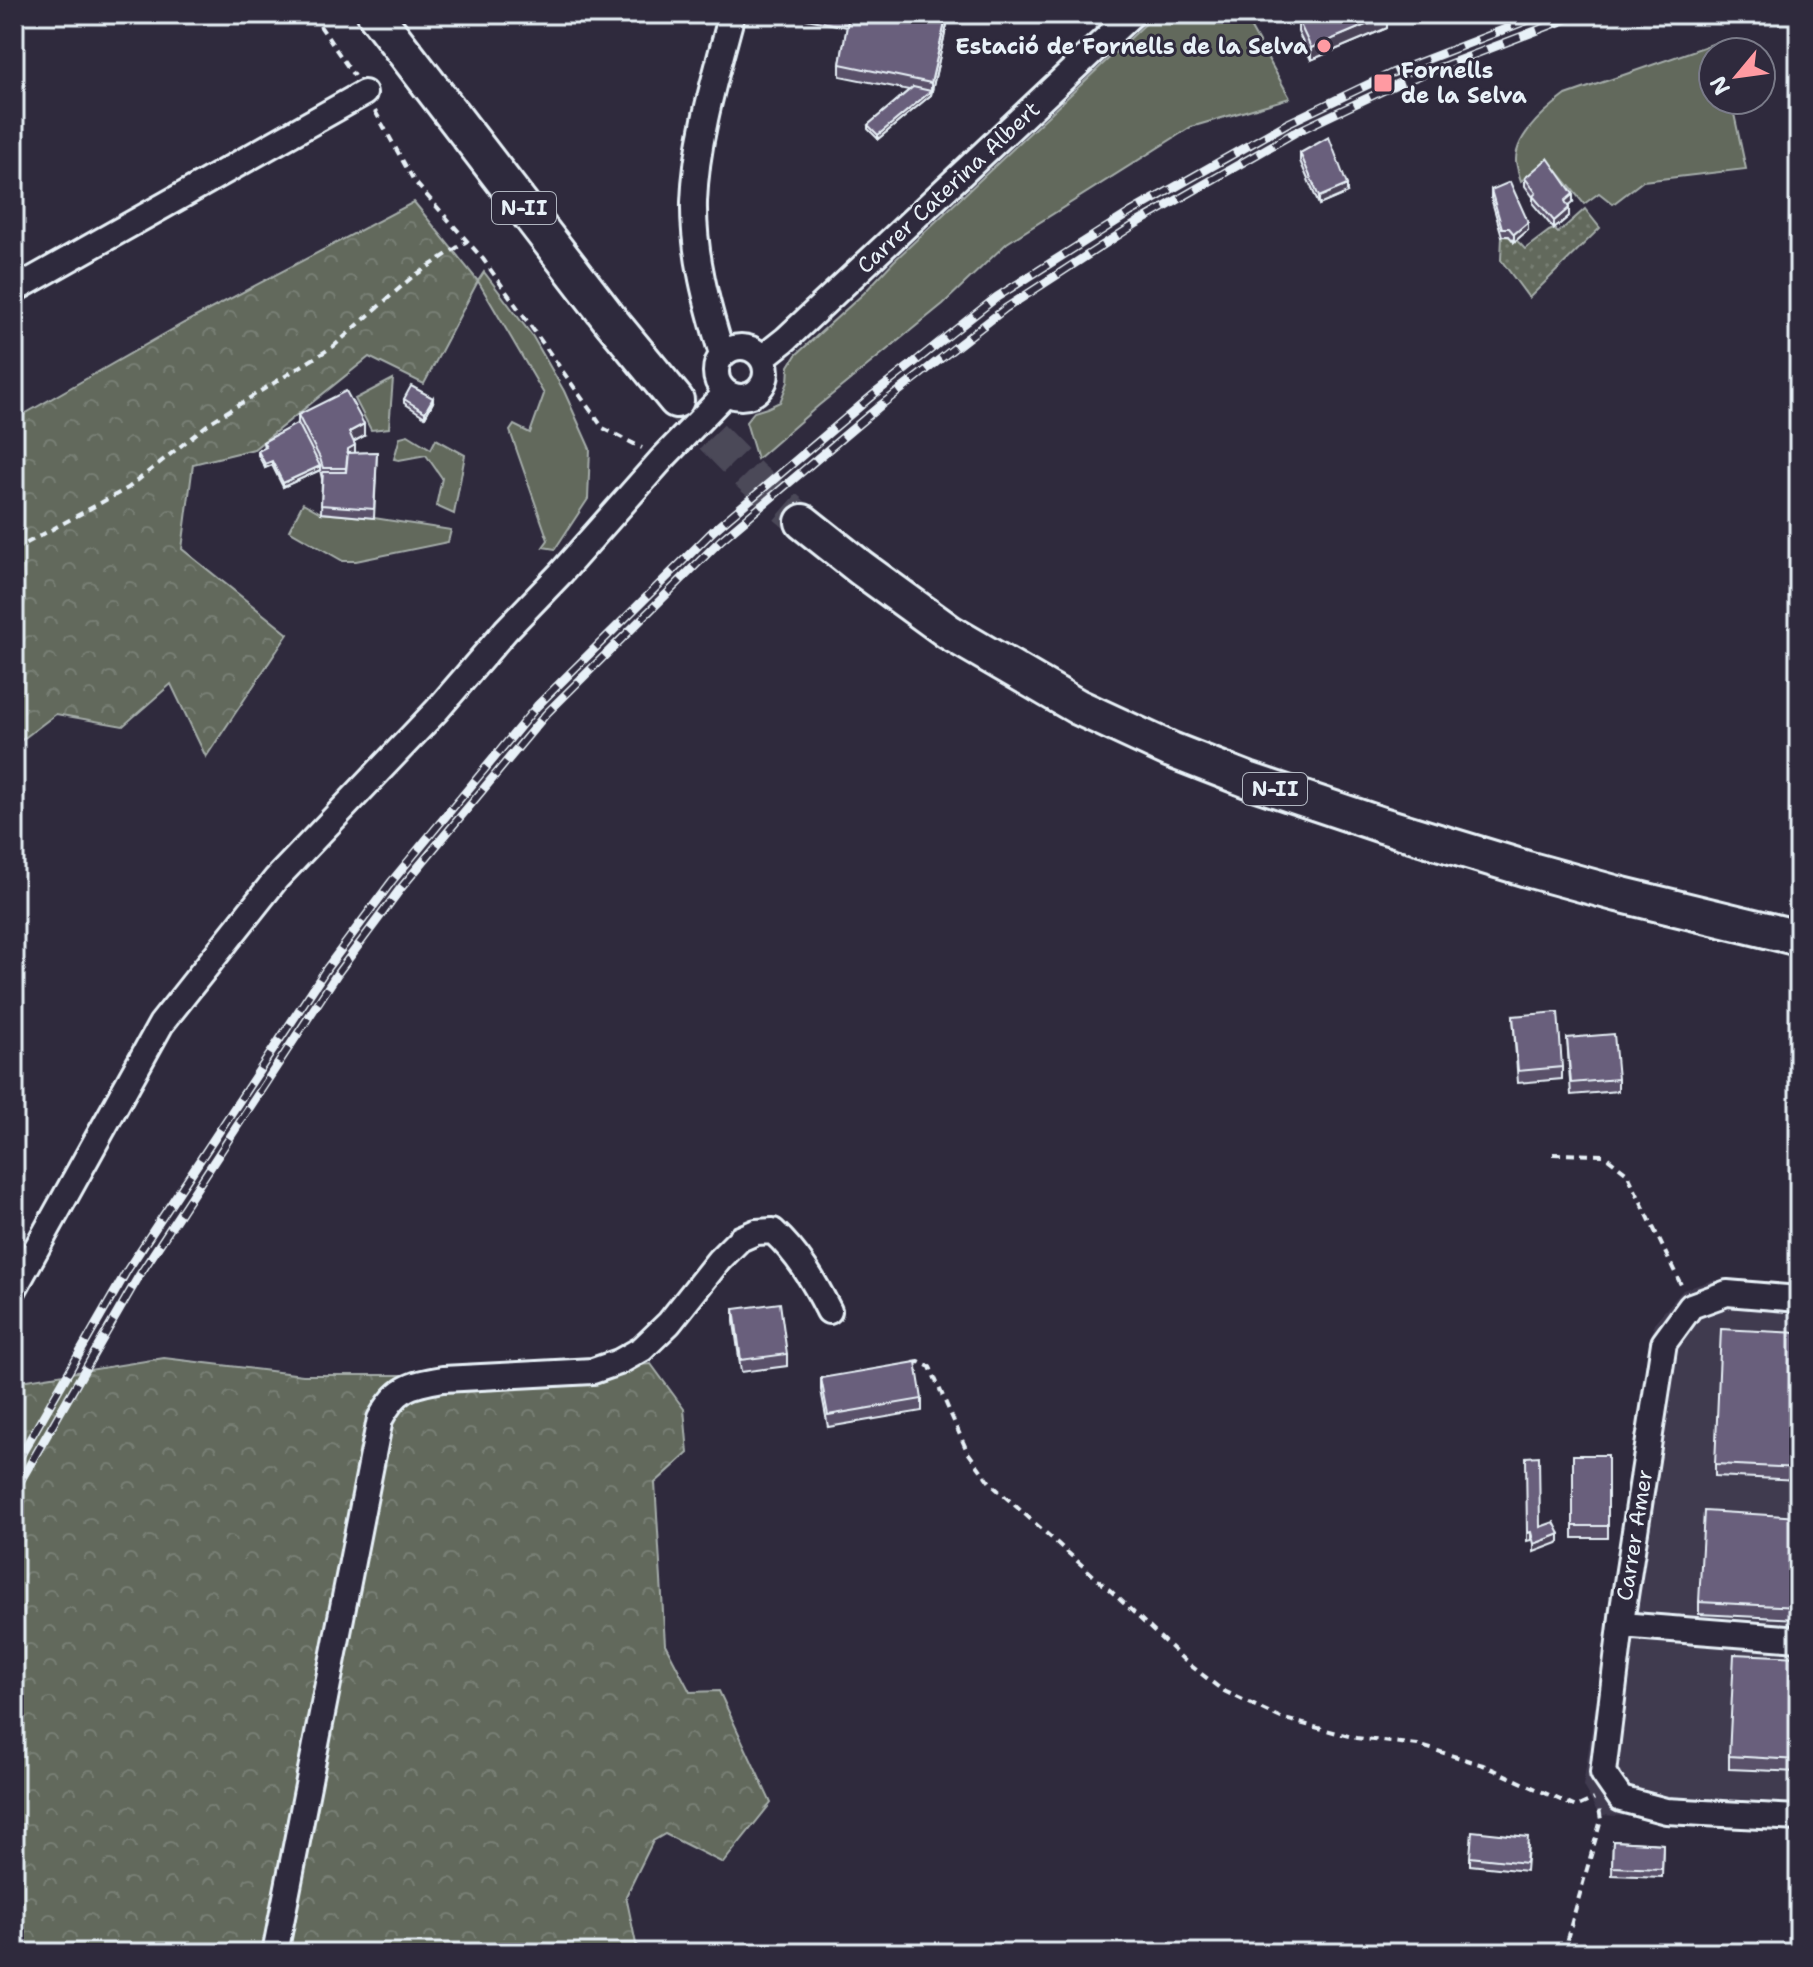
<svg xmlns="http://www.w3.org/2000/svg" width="1813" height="1967" font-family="'Shantell Sans',sans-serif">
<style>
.built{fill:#403a50}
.grass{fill:#62695c;stroke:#a5adaa;stroke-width:2}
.forest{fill:url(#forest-crowns);stroke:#a5adaa;stroke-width:2}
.park{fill:url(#park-dots);stroke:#a5adaa;stroke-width:2}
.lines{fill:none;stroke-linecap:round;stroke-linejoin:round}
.highway-tunnel{stroke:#4b4859;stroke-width:34;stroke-dasharray:34 17;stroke-linecap:butt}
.minor-casing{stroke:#e8f1f8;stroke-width:30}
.highway-casing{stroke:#e8f1f8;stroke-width:40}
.path{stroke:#e8f1f8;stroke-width:4;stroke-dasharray:8 6;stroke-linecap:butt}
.minor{stroke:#2f2a3d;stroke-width:24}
.highway{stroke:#2f2a3d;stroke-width:34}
.rail-casing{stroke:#e8f1f8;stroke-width:9}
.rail{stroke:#2f2a3d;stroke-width:6;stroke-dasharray:18;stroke-linecap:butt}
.wall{fill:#5a516a;stroke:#e8f1f8;stroke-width:2}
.shaded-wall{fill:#4a4256;stroke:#e8f1f8;stroke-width:2}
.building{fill:#695e7b;stroke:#e8f1f8;stroke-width:2}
.poi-dot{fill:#ff9aa2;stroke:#2f2a3d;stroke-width:3}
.labels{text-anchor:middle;stroke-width:6;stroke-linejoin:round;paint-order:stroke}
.shield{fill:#2f2a3d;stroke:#b0b5c0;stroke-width:2}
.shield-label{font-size:20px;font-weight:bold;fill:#e8f1f8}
.poi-label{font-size:22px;font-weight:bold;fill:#e8f1f8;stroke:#2f2a3d;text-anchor:end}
.street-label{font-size:22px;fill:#e8f1f8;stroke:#2f2a3d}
</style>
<defs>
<pattern id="forest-crowns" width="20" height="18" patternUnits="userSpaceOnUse" patternTransform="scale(2)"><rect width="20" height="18" fill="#62695c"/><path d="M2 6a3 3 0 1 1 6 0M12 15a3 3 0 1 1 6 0" fill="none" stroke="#787f74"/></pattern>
<pattern id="park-dots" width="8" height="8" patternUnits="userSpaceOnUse" patternTransform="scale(2)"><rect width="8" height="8" fill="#62695c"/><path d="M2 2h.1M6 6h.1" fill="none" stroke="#787f74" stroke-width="1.8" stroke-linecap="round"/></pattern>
</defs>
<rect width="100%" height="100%" fill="#2f2a3d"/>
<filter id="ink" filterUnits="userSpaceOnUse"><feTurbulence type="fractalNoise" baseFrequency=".0125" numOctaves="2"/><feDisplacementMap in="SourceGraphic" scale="16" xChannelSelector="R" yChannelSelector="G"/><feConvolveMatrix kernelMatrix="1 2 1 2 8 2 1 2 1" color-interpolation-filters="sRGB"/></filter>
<g filter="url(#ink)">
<path class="built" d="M1713,1280L1799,1285V1824L1599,1815L1583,1786L1654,1323L1683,1290Z"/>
<path class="grass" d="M1156,14H1243L1290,98L1191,127L1007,243L943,304L818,406L757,459L746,422L754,412L767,408L780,402L788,382L789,366L796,355L864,293L894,261Z
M1718,42L1720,52H1713V100H1731L1746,169L1643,181L1613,204L1599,193L1584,204L1549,161L1521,181C1519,175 1517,168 1516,161C1515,135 1547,109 1566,95Z
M484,272L533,337L564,391L590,449L588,499L555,549L543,547L548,540L510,431L514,425L530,433L544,394L478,281Z
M393,379L389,428L371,430L355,399Z
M408,435L431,449L436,439L465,455L454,514L436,506L442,478L426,455L399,460L394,459L400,437Z
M303,503L321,513L374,518L451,530L448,542L356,561H343L289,530Z"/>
<path class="forest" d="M414,202L478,281L424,384L369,357L254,449L193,464L182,549L288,634L206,757L171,684L123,726L56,714L14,746V420L184,323Z
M164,1358L303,1375H497L651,1364L684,1409L688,1453L655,1483L665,1644L690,1692L719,1691L771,1803L723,1863L665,1834L653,1841L626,1896L636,1944L647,1953H14V1382Z"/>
<path class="park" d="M1585,209L1600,228L1529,298L1501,260L1502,236C1514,236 1518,241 1525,249L1549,231L1554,229L1558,233Z"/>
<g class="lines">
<path class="highway-tunnel" d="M676,400L751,477L803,522"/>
<defs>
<path id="minor" d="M14,290L364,93
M716 372a25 25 0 1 1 50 0a25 25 0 1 1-50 0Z
M722,354C707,305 693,254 694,202C696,140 716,74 732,14
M762,358L786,339L1132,14
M14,1289L161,1024L276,879L437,710L506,630L561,573L662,459L726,393
M1799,1299L1727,1293L1691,1306L1664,1343L1623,1609L1603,1773L1621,1799L1666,1811L1799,1818
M1621,1625L1799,1639
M275,1953L380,1419C397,1388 408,1385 443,1379L593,1371L619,1362L642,1349L669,1323L719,1260L740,1239L756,1232L773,1231C798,1254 814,1281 829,1311"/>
<path id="highway" d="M375,14L611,321L676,400
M803,522L861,568L949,632L1078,707L1171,750L1248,780L1382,825L1527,869L1618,894L1799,938"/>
</defs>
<use href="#minor" class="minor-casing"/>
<use href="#highway" class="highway-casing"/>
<path class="path" d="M312,14L354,76
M375,111L414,181L483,259L603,428L642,448
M14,550L128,488L212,421L334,346L411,278L467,241
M1553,1154L1604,1155L1627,1173L1683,1289
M913,1363L919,1362L930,1367L967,1451L991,1484L1112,1592L1185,1661L1222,1690L1281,1718L1356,1738L1418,1745L1483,1765L1576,1807L1594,1799
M1563,1953L1601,1820L1599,1808"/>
<use href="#minor" class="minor"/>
<use href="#highway" class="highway"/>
<defs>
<path id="rail" d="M14,1467L128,1269L327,968L392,881L537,706L713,531L873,395L997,297L1131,212L1288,123L1392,73L1544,14
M14,1492L139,1276L337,974L401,888L546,714L721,540L881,405L1006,308L1137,223L1294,133L1397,84L1580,14"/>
</defs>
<use href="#rail" class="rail-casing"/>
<use href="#rail" class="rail"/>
</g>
<path class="wall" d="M796,14H947V25L931,95L878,139L868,129V125L909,90L840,76V64L847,27L796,17Z
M1298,20L1387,28L1311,60L1298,32Z
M1300,153L1347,193L1319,205L1300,161Z
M1525,178L1573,202L1568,206L1569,216L1554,229L1533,204V197L1525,186Z
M1491,190L1528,230L1514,242L1509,236H1502L1491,198Z
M404,399L433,402L425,417L404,403Z
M298,415L364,436L353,442L355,453L377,452L374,518L321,513L322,479L320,470L283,487L272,465L265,468L258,455V451L264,448L263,442L298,424Z
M1513,1016L1562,1067V1079L1518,1083Z
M1567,1038L1618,1079V1091L1571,1095Z
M734,1309L787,1354V1366L741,1372L734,1322Z
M1799,1333V1480L1715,1476V1464Z
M821,1378L922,1399V1411L828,1427L821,1390Z
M1573,1455H1608V1538H1573Z
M1799,1517V1619L1699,1614V1602Z
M1799,1657V1772L1729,1769V1756Z
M1613,1841L1663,1844L1662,1877L1612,1875Z
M1528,1845L1526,1871L1470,1865V1857Z"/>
<path class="shaded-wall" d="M947,14V25L931,95V83Z
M1387,16V28L1311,60V48Z
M931,91V95L878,139V135Z
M1347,185V193L1319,205V197Z
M1573,194V202L1565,209V201Z
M1569,208V216L1554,229V221Z
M1528,222V230L1514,242V234Z
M433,398V402L425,417V412Z
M364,424V436L349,444V432Z
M355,445V457L346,468L348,449Z
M272,461V465L265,468V464Z
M320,466V470L283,487V483Z
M1531,1532V1540L1527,1541V1533Z
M1560,1534V1542L1534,1552V1544Z"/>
<path class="building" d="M844,14H947L931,83L840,64L849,15Z
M1312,14H1386L1387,16L1311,48L1298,20Z
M913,87L931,91L878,135L868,125Z
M1329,137L1347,185L1319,197L1300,153Z
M1548,158L1573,194L1565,201L1569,208L1554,221L1533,196L1536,193L1525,178Z
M1510,182L1528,222L1514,234L1509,228H1502L1491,190Z
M411,386L433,398L425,412L404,399Z
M346,391L364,424L349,432L355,445L348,449L346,468H323L320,458L298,415Z
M298,423L320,466L283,483L272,461L265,464L258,451L266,447L263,442Z
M377,452L374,509L321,505L323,472H346L348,453Z
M1558,1012L1562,1067L1518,1071L1513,1016Z
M1614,1034L1618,1079L1571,1083L1567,1038Z
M780,1303L787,1354L741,1360L734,1309Z
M1721,1329L1799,1333V1468L1715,1464Z
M916,1362L922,1399L828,1415L821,1378Z
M1573,1455H1608V1526H1573Z
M1539,1456L1540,1527L1554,1522L1560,1534L1534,1544L1531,1532L1527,1533L1526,1457Z
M1704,1511L1799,1517V1607L1699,1602Z
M1734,1654L1799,1657V1760L1729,1756Z
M1472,1831L1528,1837L1526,1863L1470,1857Z
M1613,1841L1663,1844L1662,1869L1612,1867Z"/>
</g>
<g class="poi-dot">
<circle cx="1324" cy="46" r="8"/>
<rect x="1373" y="73" width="20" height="20" rx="4"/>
</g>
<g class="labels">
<g class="shield">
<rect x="492" y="192" width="64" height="32" rx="6"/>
<rect x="1243" y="773" width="64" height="32" rx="6"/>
</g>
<g class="shield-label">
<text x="524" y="215">N-II</text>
<text x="1275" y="796">N-II</text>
</g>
<g class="poi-label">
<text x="1308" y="54">Estació de Fornells de la Selva</text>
<text x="1401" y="78" text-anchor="start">Fornells<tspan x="1401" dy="25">de la Selva</tspan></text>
</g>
<g class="street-label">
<text transform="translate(948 187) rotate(-43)" y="8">Carrer Caterina Albert</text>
<text transform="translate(1634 1535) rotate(-81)" y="8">Carrer Amer</text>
</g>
</g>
<rect width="1813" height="1967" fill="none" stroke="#2f2a3d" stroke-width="48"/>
<rect x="24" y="24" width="1765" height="1919" fill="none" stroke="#e8f1f8" stroke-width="3" filter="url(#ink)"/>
<g transform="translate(1737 76) rotate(241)"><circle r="38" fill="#2f2a3d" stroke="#797a88" stroke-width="2"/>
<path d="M0-6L14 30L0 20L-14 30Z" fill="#ff9aa2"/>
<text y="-12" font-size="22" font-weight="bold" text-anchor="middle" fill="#e8f1f8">N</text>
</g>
</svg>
